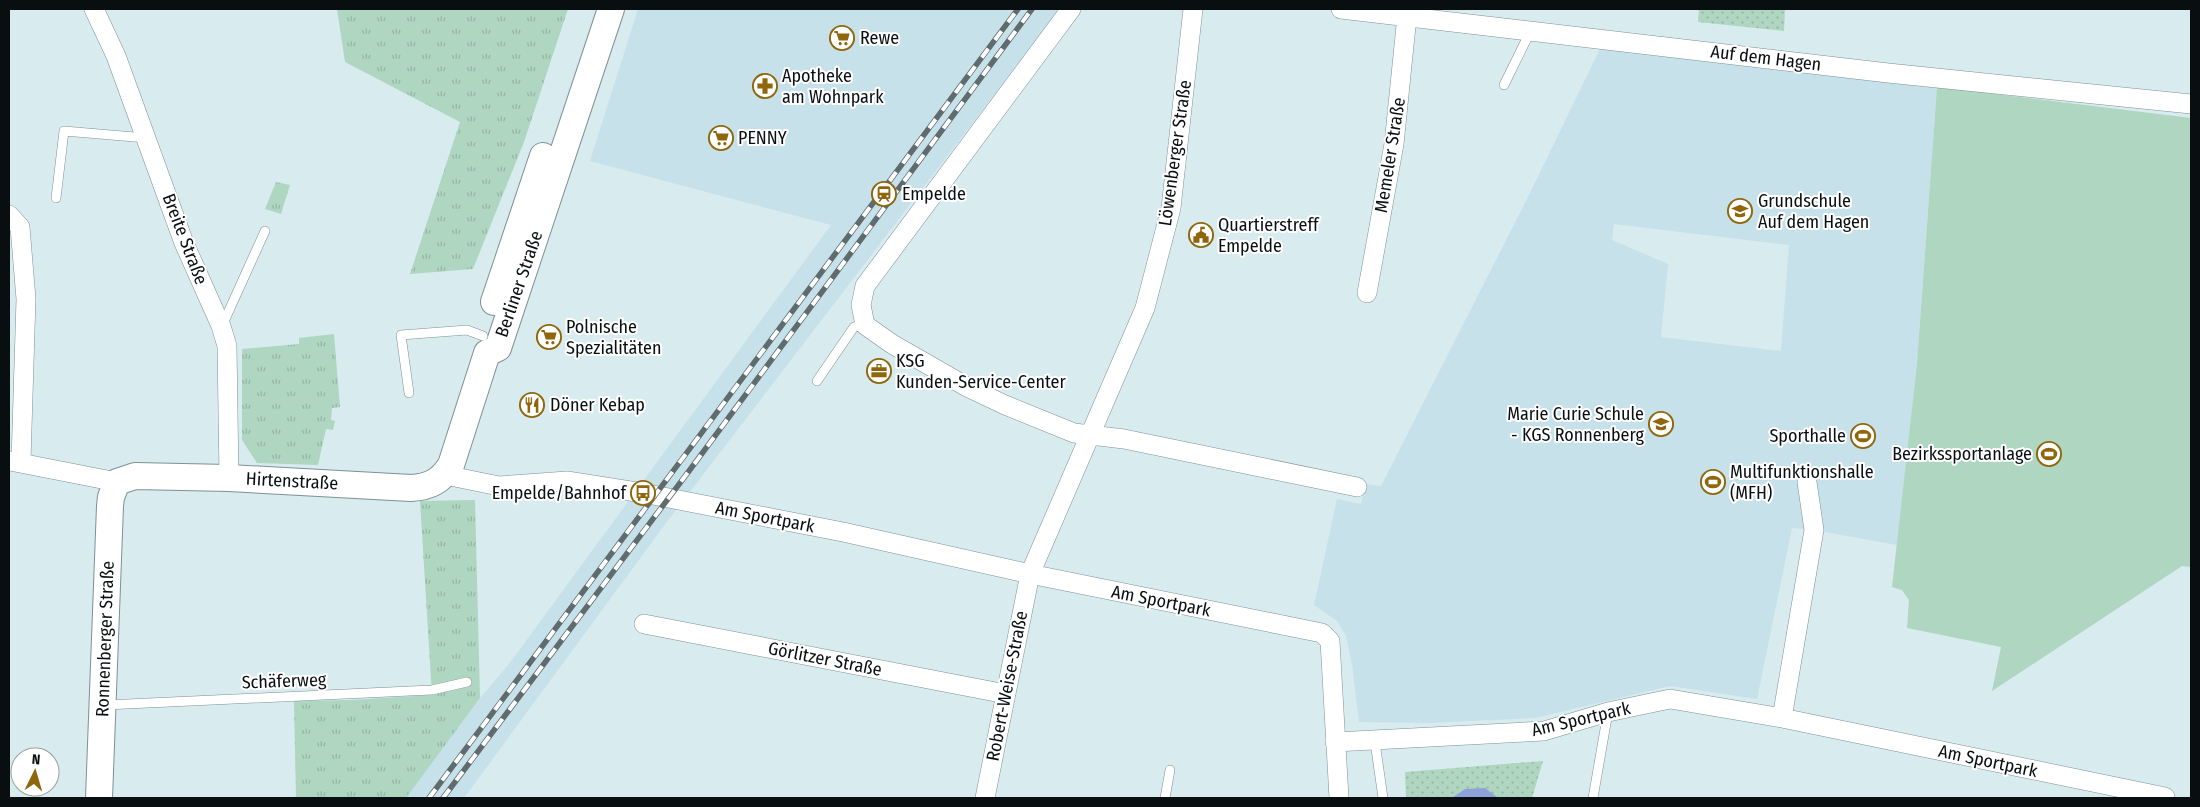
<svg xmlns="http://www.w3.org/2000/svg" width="2200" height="807" font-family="'Fira Sans Condensed',sans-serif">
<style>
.built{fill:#c6e1e9;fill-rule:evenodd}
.grass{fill:url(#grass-tufts)}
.park{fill:url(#park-dots)}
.pitch{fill:#aed6c0}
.water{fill:#8ea1d9}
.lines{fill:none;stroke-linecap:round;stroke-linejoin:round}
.lane-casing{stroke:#7f9095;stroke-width:10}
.street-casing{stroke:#7f9095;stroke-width:20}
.secondary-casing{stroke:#7f9095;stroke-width:28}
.lane{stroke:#fff;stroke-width:9}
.street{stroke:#fff;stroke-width:19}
.secondary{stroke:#fff;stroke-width:26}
.rail-casing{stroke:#606b6e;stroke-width:5.5}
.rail{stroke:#fff;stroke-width:4;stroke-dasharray:11;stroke-linecap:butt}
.labels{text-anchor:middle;stroke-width:4;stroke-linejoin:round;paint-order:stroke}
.poi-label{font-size:18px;fill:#090f10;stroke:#fff;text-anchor:start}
.street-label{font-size:18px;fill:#090f10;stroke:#fff}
</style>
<defs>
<pattern id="grass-tufts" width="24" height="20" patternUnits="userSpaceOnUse" patternTransform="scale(1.25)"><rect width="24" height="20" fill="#aed6c0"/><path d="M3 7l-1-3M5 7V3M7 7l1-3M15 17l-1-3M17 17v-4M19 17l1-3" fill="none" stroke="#94b6a4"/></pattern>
<pattern id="park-dots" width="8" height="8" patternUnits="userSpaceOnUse" patternTransform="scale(1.25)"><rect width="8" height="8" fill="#aed6c0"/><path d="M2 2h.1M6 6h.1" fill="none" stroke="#94b6a4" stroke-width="1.8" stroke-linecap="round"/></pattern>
</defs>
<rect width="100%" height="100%" fill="#d8ebef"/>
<path class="built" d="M638,9H1060L666,523L464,798H406L480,698L509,664L831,225L590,161Z
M1601,47L1937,87L1917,364L1897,545L1814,530L1792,528L1757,699L1670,686L1535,718L1427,723L1359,722L1352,664L1346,636L1337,621L1314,605L1337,499L1361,504L1365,484L1381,486L1527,199ZM1614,224L1789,245L1781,351L1661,337L1668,264L1612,240Z"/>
<path class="grass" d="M337,9H568L524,142L473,269L410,274L460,122L345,62Z
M276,182L290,185L281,214L265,209Z
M334,334L340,407L332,408L331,420L335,421L333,430L326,429L318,465L257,463L242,440V349L299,344V338Z
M475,500L480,698L406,798H296L294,701L351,700L432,695L420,501Z"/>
<path class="park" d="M1699,9H1785L1784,31L1698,22Z
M1543,761L1532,798H1406L1405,772Z"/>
<path class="pitch" d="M1937,87L2191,118V567L2182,566L1992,691L2001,647L1907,628L1909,600L1902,590L1892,587L1917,364Z"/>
<path class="water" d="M1485,788L1498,798H1452L1465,789Z"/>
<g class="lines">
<defs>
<path id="lane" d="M1504,85L1531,30
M56,198L64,131L146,138
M222,326L265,231
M817,381L854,327L865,325
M409,393L401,335L467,330L483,336
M105,705L432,690L467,682
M1375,742L1383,798
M1165,798L1170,770
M1593,798L1608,712"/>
<path id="street" d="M94,9L116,56L184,243L221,326L227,346L229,478
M1071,9L865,286L861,305L865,325L892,344L967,387L1005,405L1074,433L1124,439L1357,487
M1341,9L1888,73L2191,104
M9,215L20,227L26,299L21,461
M1367,293L1394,144L1407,16
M10,461L117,482
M445,475L499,486L567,481L643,493L843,532L1030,574L1322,633L1330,641L1339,798
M644,624L1006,694
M1782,718L1814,530L1807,482
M1335,742L1544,731L1608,712L1670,699L1782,718L2165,797
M985,798L1030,574L1145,308L1171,208L1193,9"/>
<path id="secondary" d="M494,302L543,156
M487,353L498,348L611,9
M99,798L110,506L111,497L117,482L135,476L229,478L411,488C430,487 441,481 451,465L487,353"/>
</defs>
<use href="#lane" class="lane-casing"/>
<use href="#street" class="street-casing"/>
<use href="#secondary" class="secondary-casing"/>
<use href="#lane" class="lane"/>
<use href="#street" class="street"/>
<use href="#secondary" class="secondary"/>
<defs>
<path id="rail" d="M429,798L1018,9
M443,798L689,471L1032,9"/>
</defs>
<use href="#rail" class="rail-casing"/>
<use href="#rail" class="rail"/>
</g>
<defs>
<symbol id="supermarket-ring" viewBox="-11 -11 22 22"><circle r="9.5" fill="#fff" stroke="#8f660c" stroke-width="1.5"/><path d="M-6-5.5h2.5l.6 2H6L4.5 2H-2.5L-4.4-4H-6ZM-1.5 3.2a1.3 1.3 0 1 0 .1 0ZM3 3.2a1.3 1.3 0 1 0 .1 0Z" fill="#8f660c"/></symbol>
<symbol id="pharmacy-ring" viewBox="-11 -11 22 22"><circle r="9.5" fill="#fff" stroke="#8f660c" stroke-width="1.5"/><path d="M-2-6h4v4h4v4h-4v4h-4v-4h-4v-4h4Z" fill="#8f660c"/></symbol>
<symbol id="station-ring" viewBox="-11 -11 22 22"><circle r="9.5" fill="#fff" stroke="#8f660c" stroke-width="1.5"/><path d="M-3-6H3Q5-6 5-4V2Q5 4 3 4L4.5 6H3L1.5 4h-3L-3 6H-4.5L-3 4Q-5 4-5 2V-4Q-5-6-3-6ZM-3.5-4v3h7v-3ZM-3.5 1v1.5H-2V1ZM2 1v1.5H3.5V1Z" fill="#8f660c"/></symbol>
<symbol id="school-ring" viewBox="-11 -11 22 22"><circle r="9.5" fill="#fff" stroke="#8f660c" stroke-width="1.5"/><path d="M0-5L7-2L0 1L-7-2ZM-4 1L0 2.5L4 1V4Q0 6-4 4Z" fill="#8f660c"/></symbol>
<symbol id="civic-ring" viewBox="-11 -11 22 22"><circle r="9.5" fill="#fff" stroke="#8f660c" stroke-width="1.5"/><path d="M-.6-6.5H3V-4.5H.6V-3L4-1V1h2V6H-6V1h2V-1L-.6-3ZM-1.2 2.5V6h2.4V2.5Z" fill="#8f660c"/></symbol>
<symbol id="office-ring" viewBox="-11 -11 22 22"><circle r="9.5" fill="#fff" stroke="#8f660c" stroke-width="1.5"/><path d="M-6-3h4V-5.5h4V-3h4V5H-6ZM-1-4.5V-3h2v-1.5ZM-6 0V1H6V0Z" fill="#8f660c"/></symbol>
<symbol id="restaurant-ring" viewBox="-11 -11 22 22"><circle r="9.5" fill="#fff" stroke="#8f660c" stroke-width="1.5"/><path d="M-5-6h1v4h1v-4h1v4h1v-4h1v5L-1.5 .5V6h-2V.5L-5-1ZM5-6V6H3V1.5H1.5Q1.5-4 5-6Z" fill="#8f660c"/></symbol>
<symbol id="stadium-ring" viewBox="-11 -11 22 22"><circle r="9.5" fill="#fff" stroke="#8f660c" stroke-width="1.5"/><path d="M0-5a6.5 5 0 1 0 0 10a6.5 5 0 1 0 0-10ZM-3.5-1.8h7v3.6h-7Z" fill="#8f660c"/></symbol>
<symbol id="bus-ring" viewBox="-11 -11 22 22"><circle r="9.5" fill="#fff" stroke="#8f660c" stroke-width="1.5"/><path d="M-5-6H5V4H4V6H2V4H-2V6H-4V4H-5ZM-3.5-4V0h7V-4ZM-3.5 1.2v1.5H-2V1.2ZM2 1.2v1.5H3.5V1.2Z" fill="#8f660c"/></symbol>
</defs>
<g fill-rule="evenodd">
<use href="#supermarket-ring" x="828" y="24" width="28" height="28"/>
<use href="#pharmacy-ring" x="751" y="72" width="28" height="28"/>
<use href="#supermarket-ring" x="707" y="124" width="28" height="28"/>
<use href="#station-ring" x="870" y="180" width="28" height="28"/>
<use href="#school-ring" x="1726" y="197" width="28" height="28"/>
<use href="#civic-ring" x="1187" y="221" width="28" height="28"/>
<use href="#supermarket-ring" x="535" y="323" width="28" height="28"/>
<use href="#office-ring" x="865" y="357" width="28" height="28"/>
<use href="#restaurant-ring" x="518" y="391" width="28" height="28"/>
<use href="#school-ring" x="1647" y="410" width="28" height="28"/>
<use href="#stadium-ring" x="1849" y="422" width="28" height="28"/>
<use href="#stadium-ring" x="2035" y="440" width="28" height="28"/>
<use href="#stadium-ring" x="1699" y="468" width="28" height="28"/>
<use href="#bus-ring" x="629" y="479" width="28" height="28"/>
</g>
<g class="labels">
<g class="poi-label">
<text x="860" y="44">Rewe</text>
<text x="782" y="82">Apotheke<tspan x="782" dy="21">am Wohnpark</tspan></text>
<text x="738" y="144">PENNY</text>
<text x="902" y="200">Empelde</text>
<text x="1758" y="207">Grundschule<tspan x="1758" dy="21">Auf dem Hagen</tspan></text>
<text x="1218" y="231">Quartierstreff<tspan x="1218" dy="21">Empelde</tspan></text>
<text x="566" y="333">Polnische<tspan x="566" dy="21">Spezialitäten</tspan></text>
<text x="896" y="367">KSG<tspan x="896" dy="21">Kunden-Service-Center</tspan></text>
<text x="550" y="411">Döner Kebap</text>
<text x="1644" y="420" text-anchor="end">Marie Curie Schule<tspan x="1644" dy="21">- KGS Ronnenberg</tspan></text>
<text x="1846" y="442" text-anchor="end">Sporthalle</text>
<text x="2032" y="460" text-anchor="end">Bezirkssportanlage</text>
<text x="1730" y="478">Multifunktionshalle<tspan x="1730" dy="21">(MFH)</tspan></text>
<text x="626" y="499" text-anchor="end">Empelde/Bahnhof</text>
</g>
<g class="street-label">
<text transform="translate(1766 58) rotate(7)" y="6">Auf dem Hagen</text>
<text transform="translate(1175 153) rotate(-82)" y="6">Löwenberger Straße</text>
<text transform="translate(1390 155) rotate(-81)" y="6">Memeler Straße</text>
<text transform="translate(185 239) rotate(69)" y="6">Breite Straße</text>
<text transform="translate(519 284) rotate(-71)" y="6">Berliner Straße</text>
<text transform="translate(292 481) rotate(3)" y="6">Hirtenstraße</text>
<text transform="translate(765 517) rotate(11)" y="6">Am Sportpark</text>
<text transform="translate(1161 601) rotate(11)" y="6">Am Sportpark</text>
<text transform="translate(105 639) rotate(-88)" y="6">Ronnenberger Straße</text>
<text transform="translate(825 659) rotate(11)" y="6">Görlitzer Straße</text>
<text transform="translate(284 681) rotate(-2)" y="6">Schäferweg</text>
<text transform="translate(1007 686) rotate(-79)" y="6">Robert-Weise-Straße</text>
<text transform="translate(1581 719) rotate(-13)" y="6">Am Sportpark</text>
<text transform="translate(1988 761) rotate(12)" y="6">Am Sportpark</text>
</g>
</g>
<rect width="2200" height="807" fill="none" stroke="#090f10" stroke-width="20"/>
<g transform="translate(35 772) rotate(5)"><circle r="24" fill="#ffffff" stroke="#9d9f9f"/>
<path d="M0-4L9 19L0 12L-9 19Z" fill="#8f660c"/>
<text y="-8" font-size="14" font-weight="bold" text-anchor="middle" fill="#090f10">N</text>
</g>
</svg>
